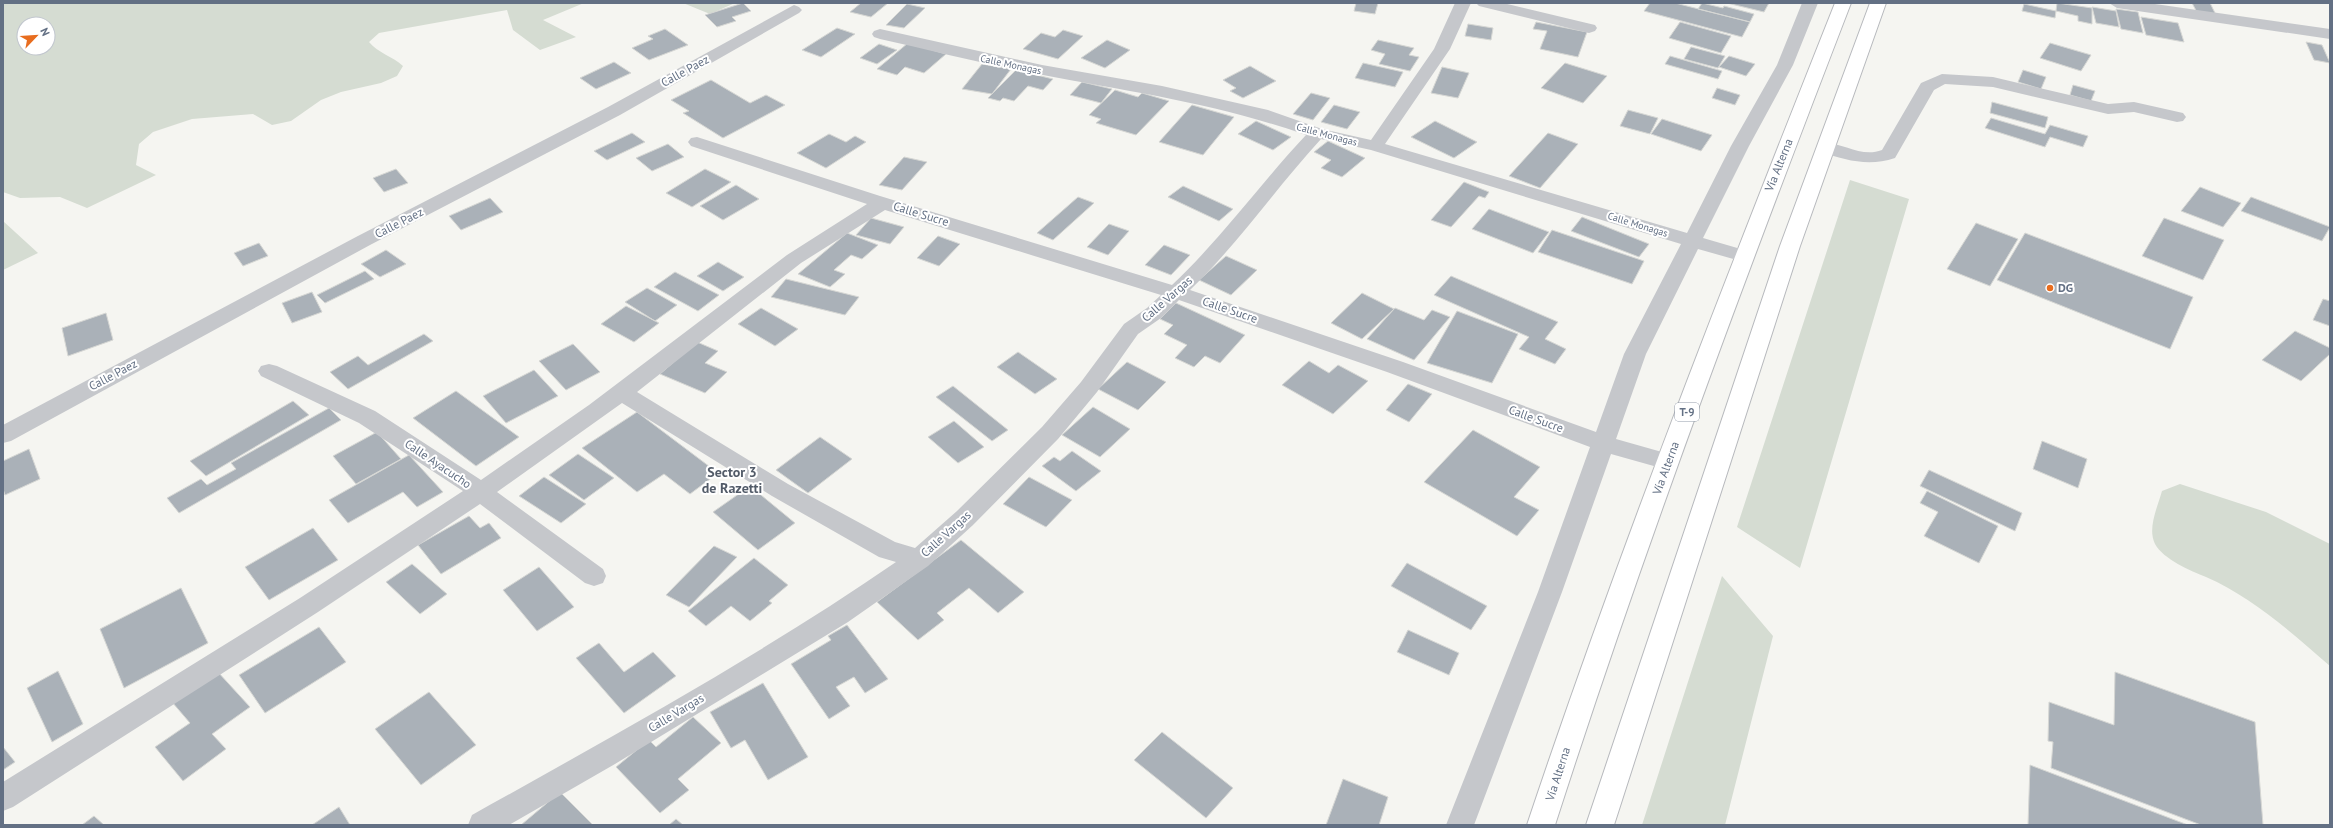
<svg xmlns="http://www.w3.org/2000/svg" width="2333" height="828" font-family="'PT Sans',sans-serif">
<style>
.green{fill:#d5dcd2;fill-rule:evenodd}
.building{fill:#aab1b8;stroke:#d6d7d4}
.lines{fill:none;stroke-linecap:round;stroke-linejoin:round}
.highway-casing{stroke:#b7b9bd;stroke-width:2}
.minor{fill:#c5c7cb;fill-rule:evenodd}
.highway{fill:#fff;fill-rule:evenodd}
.poi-dot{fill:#e86d1f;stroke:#fff;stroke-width:1.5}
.labels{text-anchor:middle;stroke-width:4;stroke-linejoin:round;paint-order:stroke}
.far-street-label{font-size:10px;fill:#637084;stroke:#fff}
.shield{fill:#fff;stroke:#929ba9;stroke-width:1}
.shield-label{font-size:11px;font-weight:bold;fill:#637084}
.street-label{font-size:12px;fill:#637084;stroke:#fff}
.poi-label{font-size:12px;font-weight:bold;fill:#637084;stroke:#fff;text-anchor:start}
.quarter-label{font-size:14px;font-weight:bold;fill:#525b68;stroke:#fff}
</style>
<rect width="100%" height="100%" fill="#f5f5f1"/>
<path class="green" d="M3,3H584L543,20L576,37L540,50L513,30L507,10L379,33L369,42C378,53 392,56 403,66L397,76L381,83L341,92L321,100L291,121L272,125L253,114L192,119L153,132L139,144L136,165L156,175L87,208L60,197L20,198L3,192ZM24,24H48V48H24Z
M683,3H735L710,14Z
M1850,180L1909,199L1800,568L1737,527Z
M3,221L38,253L3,270Z
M2180,484L2266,512L2330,544V666C2292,633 2252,597 2206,577C2191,571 2163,559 2155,544C2147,528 2158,506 2162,491Z
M1722,576L1773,636L1725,825H1642Z"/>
<path class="building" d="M743,3L751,11L732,17L736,21L717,27L705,15Z
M861,3H888L871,17L850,12Z
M1356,3H1378L1375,14L1354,11Z
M1650,3H1675L1750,22L1742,37L1644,11Z
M1702,3L1723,8L1724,6L1754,14L1750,22L1698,9Z
M1727,3H1769L1764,12Z
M2057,3L2092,8V24L2078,21V16L2056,11Z
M2192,3H2210L2217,17L2198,14Z
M907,4L925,8L904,28L886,25Z
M2024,4L2056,11L2055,18L2022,11Z
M2092,7L2116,11L2119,27L2096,23Z
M2116,9L2138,12L2143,33L2121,29Z
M2141,17L2178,23L2184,42L2146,35Z
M1536,22L1587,32L1578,57L1540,49L1547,31L1533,29Z
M1680,22L1731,36L1721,53L1669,38Z
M1468,24L1493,28L1491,40L1465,36Z
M837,28L855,34L821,57L802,50Z
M665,29L688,45L649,60L632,48L653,39L648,36Z
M1063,30L1083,36L1058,59L1023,49L1041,33L1055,37Z
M1107,40L1130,50L1105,68L1081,58Z
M1378,40L1414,48L1409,55L1419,57L1410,71L1379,64L1385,54L1371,50Z
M2306,42L2322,45L2330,63L2314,60Z
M908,43L946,54L924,73L905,67L897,75L877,69Z
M2050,43L2091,55L2081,71L2040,58Z
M879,44L897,50L877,64L860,58Z
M1691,47L1725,56L1718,68L1684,59Z
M1670,56L1722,71L1718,79L1665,64Z
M1729,56L1755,64L1746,76L1719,67Z
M614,62L631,73L596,89L580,78Z
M1363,63L1403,72L1395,87L1355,78Z
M1565,63L1607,76L1583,103L1541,88Z
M982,64L1011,69L992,94L962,89Z
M1250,66L1276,81L1243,98L1230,91L1236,88L1223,80Z
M1442,67L1469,73L1458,98L1431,93Z
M1016,70L1053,79L1043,90L1028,86L1014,101L1003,98L1000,101L988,98Z
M2023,70L2046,77L2041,89L2018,82Z
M711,80L750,103L766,95L785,105L723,138L683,113L689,111L671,100Z
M1082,82L1112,89L1101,103L1070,95Z
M2073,85L2095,91L2091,101L2070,95Z
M1717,88L1740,95L1735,105L1712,98Z
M1115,90L1138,97L1142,93L1169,101L1136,135L1096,123L1101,119L1089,115Z
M1311,93L1330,98L1313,120L1293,114Z
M1992,102L2048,117L2045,128L1990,113Z
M1192,105L1234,117L1203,155L1159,142Z
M1334,105L1360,112L1347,129L1321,122Z
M1628,110L1658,118L1650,134L1620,126Z
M1991,118L2045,134L2050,125L2088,136L2083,147L2050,137L2045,147L1985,128Z
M1662,119L1712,135L1701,151L1651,134Z
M1256,121L1291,137L1273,150L1238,134Z
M1435,121L1477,142L1454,158L1411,137Z
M632,133L645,142L607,160L594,151Z
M1548,133L1578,144L1540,188L1509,176Z
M829,134L846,142L855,136L866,142L826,168L797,153Z
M1328,141L1365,158L1342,177L1321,168L1331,160L1314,152Z
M668,144L684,157L652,171L636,158Z
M904,157L927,162L902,190L879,185Z
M396,169L408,183L384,192L373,178Z
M705,169L731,182L692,207L666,193Z
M1464,182L1489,192L1485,198L1479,196L1451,227L1431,220Z
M736,185L759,199L723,220L700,206Z
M1183,186L1233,209L1219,221L1168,197Z
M2200,187L2241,203L2223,227L2181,211Z
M1078,197L1094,203L1053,240L1037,233Z
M2251,197L2330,227L2322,241L2241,211Z
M490,198L503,212L461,230L449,216Z
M1489,209L1549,232L1533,253L1472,229Z
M1582,217L1649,244L1639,257L1571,231Z
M871,218L904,227L890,244L856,235Z
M2164,218L2224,240L2203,280L2142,256Z
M1976,223L2018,239L1990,286L1947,269Z
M1109,224L1129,231L1108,255L1087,247Z
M1552,230L1644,261L1632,284L1538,252Z
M847,233L878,245L862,259L851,255L834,270L845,274L830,287L798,274Z
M2025,233L2193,297L2170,349L1997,280Z
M938,236L960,244L939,266L917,258Z
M259,243L268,256L243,266L234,253Z
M1164,245L1190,255L1171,275L1145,265Z
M386,250L406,264L380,277L361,264Z
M1226,256L1257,270L1231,295L1199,280Z
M718,262L744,277L723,291L697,276Z
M365,271L374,279L325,303L317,295Z
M675,272L719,295L698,311L654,287Z
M1451,276L1558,322L1545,339L1566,349L1555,364L1519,349L1529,337L1434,295Z
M786,279L859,297L845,315L771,297Z
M647,288L677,305L655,321L625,302Z
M312,292L322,312L292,323L282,303Z
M1362,293L1394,309L1362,339L1331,323Z
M2323,299L2330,301V326L2313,320Z
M1176,303L1245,335L1220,363L1205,356L1194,367L1175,358L1187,345L1164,334L1173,325L1160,319Z
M626,306L659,323L634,342L601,324Z
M761,308L798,329L775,346L738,324Z
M1395,308L1424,320L1432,310L1450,317L1414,360L1367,339Z
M1457,311L1518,334L1492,383L1427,363Z
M106,313L113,340L68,356L62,328Z
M2295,331L2330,348V354L2301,381L2262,360Z
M424,334L433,341L348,389L330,372L358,356L368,365Z
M697,342L718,351L705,363L727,372L705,393L660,374Z
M573,344L600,372L566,390L539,361Z
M1018,352L1057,379L1035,394L997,367Z
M1309,361L1329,373L1338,365L1368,381L1333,414L1282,385Z
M1127,362L1166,382L1138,410L1098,389Z
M534,370L558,396L506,423L483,396Z
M1408,384L1432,394L1409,422L1386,410Z
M953,386L1008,430L992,441L936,397Z
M456,391L519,437L476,466L413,418Z
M293,401L309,415L206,476L190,461Z
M1093,407L1130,429L1100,457L1062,435Z
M329,408L341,420L179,513L167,498L201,479L207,485L236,469L231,463Z
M637,412L718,473L690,494L664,474L637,492L582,448Z
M954,421L984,447L958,463L928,437Z
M1473,430L1540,467L1514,497L1539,510L1517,536L1424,482Z
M377,432L401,459L356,484L333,456Z
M820,437L852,459L808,493L776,470Z
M2042,441L2087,459L2078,488L2033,469Z
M29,449L40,479L5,495L3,489V461Z
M1072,451L1101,471L1076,491L1042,466L1054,457L1060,461Z
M578,454L614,478L584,500L549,475Z
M409,455L443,492L417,507L403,492L348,523L329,500Z
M1929,470L2022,513L2015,531L1920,486Z
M544,477L586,504L561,523L519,496Z
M1029,477L1072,500L1046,527L1003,504Z
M750,486L795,523L758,550L713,512Z
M1927,491L1998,526L1979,563L1924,536L1938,512L1920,503Z
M469,516L480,528L489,523L501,538L441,574L418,545Z
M313,528L338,560L269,600L245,567Z
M961,540L1024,592L998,613L969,588L937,613L944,620L918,640L877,602Z
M714,546L737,557L689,607L666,595Z
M754,558L788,585L769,601L772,603L750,621L731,606L706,626L688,611Z
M1407,563L1487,606L1471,630L1391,586Z
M412,564L447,594L420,614L386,582Z
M539,567L574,607L537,631L503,590Z
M181,588L208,643L124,688L100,629Z
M847,625L888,679L865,693L854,677L836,687L850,706L829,719L791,664L831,640L828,636Z
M319,627L346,662L265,713L239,675Z
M1408,630L1459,653L1449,675L1397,652Z
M599,643L624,672L653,652L676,676L624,713L576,658Z
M58,671L83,724L52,742L27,688Z
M217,671L250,707L212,734L226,749L183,781L155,747L190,723L172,702Z
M2115,672L2255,722L2263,825H2201L2051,768L2053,742L2048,741L2049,702L2114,725Z
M763,683L808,757L768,780L745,740L731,748L710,712Z
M429,692L476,745L421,785L375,729Z
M693,717L721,743L678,779L689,790L660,813L616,767L649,740L656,747Z
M1162,732L1233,788L1206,818L1134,760Z
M3,747L15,762L3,770Z
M2030,765L2188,825H2028Z
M1343,779L1388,797L1379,825H1326Z
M560,792L593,825H521Z
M339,807L350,825H312Z
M94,816L104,825H82Z
M676,819L683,825H669Z"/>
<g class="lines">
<defs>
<path id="highway" d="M1835,3H1851C1746,275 1644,548 1555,825H1527C1620,547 1727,275 1835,3Z
M1870,3H1886L1800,246L1614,825H1586L1780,246Z"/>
</defs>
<use href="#highway" class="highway-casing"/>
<path class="minor" d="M1455,3H1471L1450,49L1385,144L1687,233L1731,146L1777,65L1802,3H1818L1793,65L1749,146L1703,238L1751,252L1754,256L1751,260L1744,262L1698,249L1646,354L1616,439L1676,456L1679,462L1676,468L1668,470L1611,454L1562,592L1474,825H1446L1538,592L1590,447L1387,372L1179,300L1161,318L1138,334L1097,392L1058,439L973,525L928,566L848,622L615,764L509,825H468L472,815C615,735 761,655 896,562L879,557L772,496L622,403L497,492L603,569L606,576L603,583L594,586L585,583L480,504L318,612L13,807L3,811V782L300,598L463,491L359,423L261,376L258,371L261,366L269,364L277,366L375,411L481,480L589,405L787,255L867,204L691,146L688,142L691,138L697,137L880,196L1172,285C1221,239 1260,184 1306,135C1218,104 1133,92 1043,75C988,65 934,51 880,39L874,37L872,34L874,31L880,29L1042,65L1162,86L1268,110L1322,129L1371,140L1434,49ZM1321,139L1371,150L1681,244L1624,354L1596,432L1403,362L1190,290C1238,244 1276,188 1321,139ZM885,210L1161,295L1147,308L1124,324L1081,382L1042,427L957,511L915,548L895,542L788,484L637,392L801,263Z
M1476,3H1503L1595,25L1597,28L1595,31L1589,33L1479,6Z
M2109,3H2148L2330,29V39L2117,8Z
M794,5L799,7L802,10L799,13L620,115L370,245L11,441L3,443V425L356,237L608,107Z
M1942,74L1993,77L2108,104L2134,102L2183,113L2186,117L2183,121L2177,122L2134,112L2108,114L1993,87L1945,84L1934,90L1895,158C1868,167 1846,160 1820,152L1817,148L1820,144C1840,139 1859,159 1882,150L1921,83Z"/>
<use href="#highway" class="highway"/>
</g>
<circle class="poi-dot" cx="2050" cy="288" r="4"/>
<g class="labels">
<g class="far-street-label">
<text transform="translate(1011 64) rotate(12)" y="4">Calle Monagas</text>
<text transform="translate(1327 134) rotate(15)" y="4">Calle Monagas</text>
<text transform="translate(1638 224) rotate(17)" y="4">Calle Monagas</text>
</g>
<rect class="shield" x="1675" y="403" width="24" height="18" rx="3"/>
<g class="shield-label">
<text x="1687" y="416">T-9</text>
</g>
<g class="street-label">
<text transform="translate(685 71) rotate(-29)" y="4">Calle Paez</text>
<text transform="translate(1779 165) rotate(-68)" y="4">Vía Alterna</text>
<text transform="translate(921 214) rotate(17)" y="4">Calle Sucre</text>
<text transform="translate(399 223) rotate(-27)" y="4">Calle Paez</text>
<text transform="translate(1167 299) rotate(-41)" y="4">Calle Vargas</text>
<text transform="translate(1230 310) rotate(19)" y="4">Calle Sucre</text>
<text transform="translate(113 375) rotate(-28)" y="4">Calle Paez</text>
<text transform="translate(1536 419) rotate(20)" y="4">Calle Sucre</text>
<text transform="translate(438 464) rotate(34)" y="4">Calle Ayacucho</text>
<text transform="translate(1666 468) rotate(-70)" y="4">Vía Alterna</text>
<text transform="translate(946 534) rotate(-42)" y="4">Calle Vargas</text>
<text transform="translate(676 713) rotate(-31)" y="4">Calle Vargas</text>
<text transform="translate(1558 774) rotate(-72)" y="4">Vía Alterna</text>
</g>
<g class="poi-label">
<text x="2058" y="292">DG</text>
</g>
<g class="quarter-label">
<text x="732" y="477">Sector 3<tspan x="732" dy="16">de Razetti</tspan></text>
</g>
</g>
<rect width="2333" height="828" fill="none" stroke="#637084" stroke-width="8"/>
<g transform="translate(36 36) rotate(65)"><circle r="19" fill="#ffffff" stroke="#c1c6ce"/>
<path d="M0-3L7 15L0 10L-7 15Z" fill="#e86d1f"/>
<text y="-6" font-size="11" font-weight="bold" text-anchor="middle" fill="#637084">N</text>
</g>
</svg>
